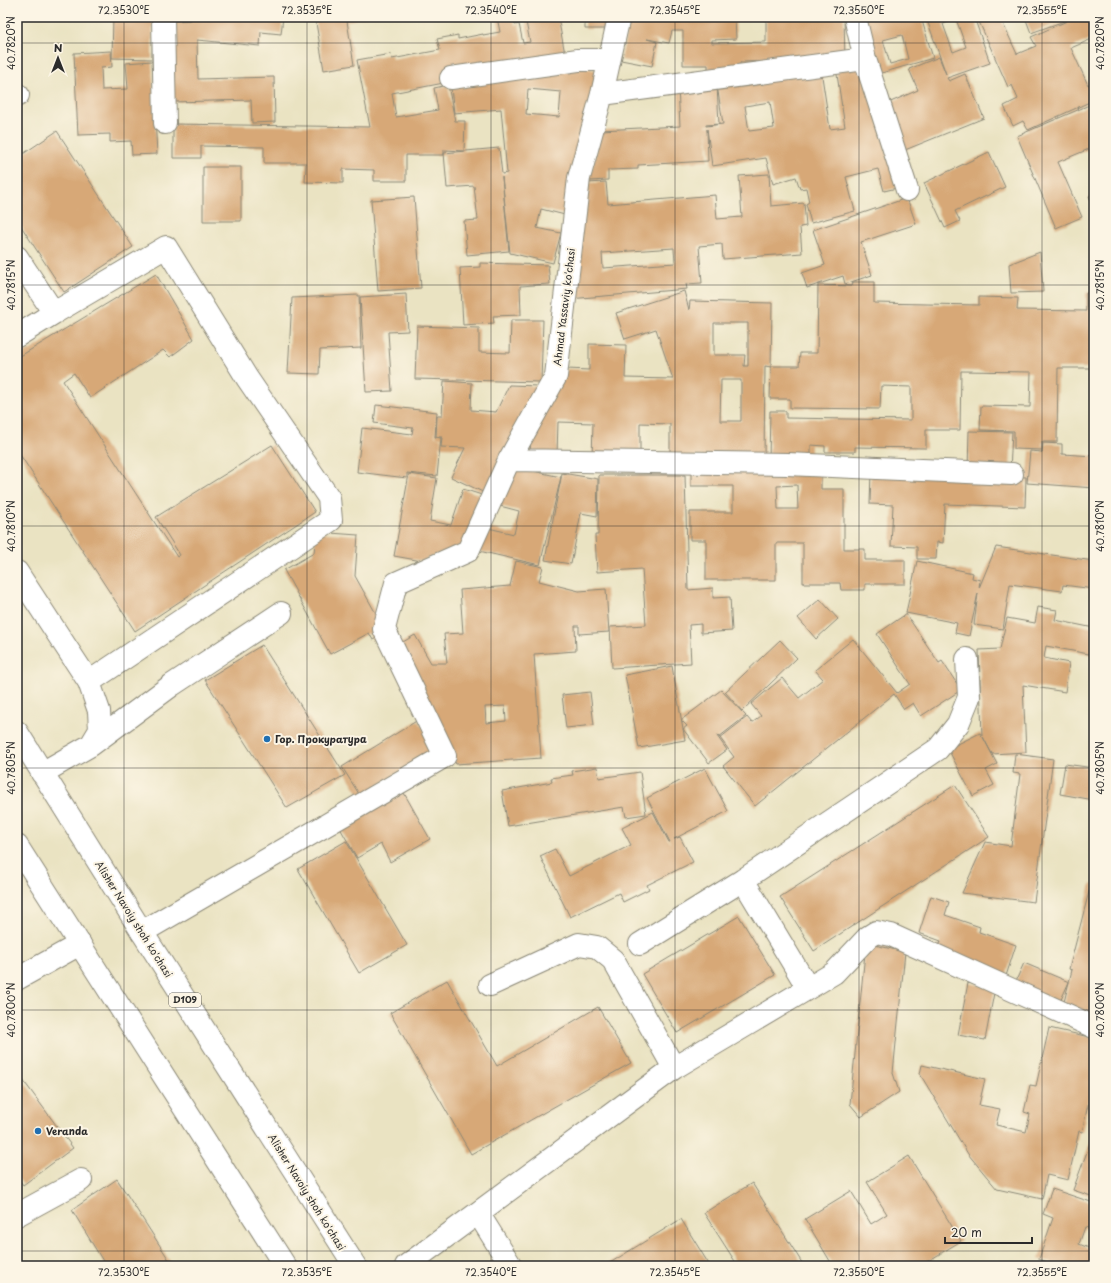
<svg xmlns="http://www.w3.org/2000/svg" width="1111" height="1283" font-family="'Playpen Sans',sans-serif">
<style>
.building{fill:#d7a877;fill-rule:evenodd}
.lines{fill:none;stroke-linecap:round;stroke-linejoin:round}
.minor-casing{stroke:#8a8776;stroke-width:24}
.major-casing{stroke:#8a8776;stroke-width:24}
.minor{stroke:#fff;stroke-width:22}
.major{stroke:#fff;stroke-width:22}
.ticks{fill:none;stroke:#2b2b2b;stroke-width:1;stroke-opacity:0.45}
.poi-dot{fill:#1f6fb2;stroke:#fcf5e5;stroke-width:1.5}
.labels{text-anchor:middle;stroke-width:4;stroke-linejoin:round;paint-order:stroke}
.shield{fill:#fcf5e5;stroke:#6a6863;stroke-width:1}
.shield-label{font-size:9px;font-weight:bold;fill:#2b2b2b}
.street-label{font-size:10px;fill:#2b2b2b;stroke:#fcf5e5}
.poi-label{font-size:10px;font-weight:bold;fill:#2b2b2b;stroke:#fcf5e5;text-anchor:start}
.neatline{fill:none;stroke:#2b2b2b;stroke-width:1.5}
.ticks-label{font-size:10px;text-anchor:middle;fill:#2b2b2b}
</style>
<rect width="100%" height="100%" fill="#fcf5e5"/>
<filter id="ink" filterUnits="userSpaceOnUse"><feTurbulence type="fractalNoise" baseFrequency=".025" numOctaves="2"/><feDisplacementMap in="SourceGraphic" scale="8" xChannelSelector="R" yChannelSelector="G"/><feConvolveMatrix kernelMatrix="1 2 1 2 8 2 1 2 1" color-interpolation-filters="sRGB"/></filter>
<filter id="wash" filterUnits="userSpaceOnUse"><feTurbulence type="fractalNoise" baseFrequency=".012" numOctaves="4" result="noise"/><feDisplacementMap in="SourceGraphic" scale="16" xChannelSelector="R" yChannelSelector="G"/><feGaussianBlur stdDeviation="0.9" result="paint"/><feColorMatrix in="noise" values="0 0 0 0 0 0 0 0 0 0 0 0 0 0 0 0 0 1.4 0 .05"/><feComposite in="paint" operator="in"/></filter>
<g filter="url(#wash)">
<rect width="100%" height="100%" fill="#eae3c2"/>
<g id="blocks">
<path class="building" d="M113,17H153L152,59L112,58Z
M192,17H283L281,34L261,32L260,46L197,40L198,79L274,77L275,122L252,123L251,100L172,102L170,21L191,20Z
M315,17H367L347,21L354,65L324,70Z
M497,17H513L515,25L519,24L523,43L530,42L525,17H558L565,54L449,82L392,93L396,117L438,110L434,88L448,85L455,121H465L464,151L444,150V155H406V181H374V170L343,169V183L305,182L306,163H264V147L201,146V158H173V124L370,127L357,60L391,54L392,59L440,50L437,39L458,35V39L483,34V35L500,32Z
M585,17H613V29H585Z
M629,17L665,18V17H735L736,39L712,40V43L766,42V17H844L845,60L740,62V69L708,70V65H683V31H672L669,43L647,39L657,42L652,66L621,60Z
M862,17H921L933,58L878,74ZM902,35L908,59L890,64L883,40Z
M926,17H974L990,63L947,78L949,81L965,74L984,118L905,150L886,104L918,90L909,69L939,57L946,74ZM956,19L966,47L953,52L943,24Z
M977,17H1000L1017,54L1036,46L1031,37L1067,21L1065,17H1094V38L1071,48L1088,85L1094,83V100L1028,130L1023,121L1013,126L1004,106L1018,99L1012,85L1008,87Z
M1025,17H1062L1064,21L1031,33Z
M111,51L112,67L101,68L102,90L128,89L126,63L152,61L157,154L132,155L131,141L110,142V134L78,135L74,53Z
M863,64L897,188L884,191L878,169L846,177L855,211L811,223L806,204L809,202L806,188L800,189L796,177L773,184L766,158L712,166L707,129L708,161L638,165V169L608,170V180L589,181L601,130L680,126L678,87L717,85L719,124L706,125V126L723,124L717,85L821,70L830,129L845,127L836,68ZM770,102L774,128L749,131L745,106Z
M580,67L600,71L565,215L541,209L537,228L561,233L553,263L510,253L502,177L509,251L467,255L464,221L478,220L474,186L447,188L444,153L499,148L502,174L507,173L501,109L454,113L450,80ZM528,89L561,92L559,117L526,114Z
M1094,103V160L1089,149L1058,162L1082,217L1056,228L1017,136Z
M57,131L133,247L64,292L17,220V158Z
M989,152L1005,187L955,211L960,221L945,228L924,183Z
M203,167H241V221H203Z
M769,174L771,206L804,203L806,226L800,227L802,253L723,259L722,244L699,246L702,283L686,284L687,289L569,299L586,183L606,182L608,204L715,195L717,219L742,217L739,176ZM674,248L675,263L603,268L602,253Z
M1094,193V208L1089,196Z
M414,197L421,288L378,291L371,200Z
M907,198L916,224L861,242L872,275L845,284L843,276L807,288L802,273L825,265L813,230Z
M1040,252L1043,292L1011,293L1009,264Z
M480,263L548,265L550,284L520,286L521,315L493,316L494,323L463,325L460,268L480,267Z
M156,274L194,339L170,357L163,350L90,398L74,373L63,381L151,517L177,557L180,555L156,517L272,445L315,512L135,631L17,450V358Z
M853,282H874V303L979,305V297L1018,298L1017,310L1086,311V293L1094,292V368H1058L1057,442H1042V450L1014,449V431L980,430L981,406L1030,407L1031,372L961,371L960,430H926V448L855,447V452H825V446L811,445V455L769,459L770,411H786V418L911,420V387L881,386L880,409L790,408V399H770L771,366H799L800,353H817L818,285L852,286Z
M684,291L689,310L690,301L772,303L771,367L765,366L764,458L670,457V424L640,423V460L592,459L593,423L558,422L557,454H530L531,433L567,369L589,370V344L626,345L625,378L673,379L656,329L625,339L616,313ZM714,323H748V366H744L745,355H714ZM721,380H741V421H720Z
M406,294L408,331L388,332L392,391L366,392L360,297Z
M359,295L361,348L320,350L319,374L288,373L292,298Z
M511,320H543L541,382L415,379L417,326L479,328V352L510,353Z
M444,381L472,383L471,410L496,412L509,385L539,386L487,494L451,477L465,448L441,447L442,437H436L437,416H442Z
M376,405L437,412L435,437L441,438L437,476L407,473V478L357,472L362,428L412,434L413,428L374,423Z
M969,431L1012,432L1010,471L968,469Z
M1043,443L1062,444V454L1094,456V488L1027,483L1030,451L1042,452V453Z
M509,466L561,477L540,565L479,551L484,527L514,534L519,511L500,506Z
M691,468H821V489H844V549H865V560H905V584H865V590H841L840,583H803V543H776V580H706V540H690V512H733V486H691ZM797,485L798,509H778L777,486Z
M871,470L1026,477L1025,507L945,504L943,543L937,542L936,559H917V547L891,546L893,505L870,504Z
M562,473L598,479L597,516L581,513L571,564L545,560Z
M409,474L437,478L430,521L451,525L463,489L488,497L465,544L422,561L394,556Z
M599,475H685L688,590L713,588V598L730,597L732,631L701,633V624L689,625L691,663L612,668L610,627L646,625L642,569L597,572L595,535H598Z
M316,532L358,535L355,576L379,619L383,634L373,640L369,633L330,654L284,570L314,553Z
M996,547L1094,561V589L1063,585L1062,591L1010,584L1003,629L974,625L978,593L969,636L955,633L957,623L906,613L917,561L973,573L972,578L980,580L979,588Z
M516,561L543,567L539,581L579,591L606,589L609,632L579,634V626H575L576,651L534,654L541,758L456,764L396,646L415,635L431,663H447L444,634L463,633L460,590L510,586ZM505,706L506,721L486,723L485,707Z
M820,599L838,619L816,639L798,618Z
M1038,607L1057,610L1055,620L1094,628V655L1046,646L1044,658L1069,663L1065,692L1023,685L1026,752L992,754L983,737L997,764L986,770L994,785L973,796L948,749L980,733L982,736L979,650L1000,649L1007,618L1035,623Z
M906,614L939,663L942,661L961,690L921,716L913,703L904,709L894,694L755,806L723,766L734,757L720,738L747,717L752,723L761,716L751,704L782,678L799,698L823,679L815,670L853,639L897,693L910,684L877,634Z
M780,640L797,658L742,711L725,692Z
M262,645L345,775L287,808L205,680Z
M672,666L685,740L639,748L625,675Z
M721,690L746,716L719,737L717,736L727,750L709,763L683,729L687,726L681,720Z
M590,692L594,725L566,728L562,695Z
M418,720L437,749L361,797L342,767Z
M1015,754L1053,759L1034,902L962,893L985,842L1011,846L1020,774L1013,773Z
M1065,764L1094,768V800L1060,794Z
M597,767L599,778L640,772L646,814L626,817L624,807L508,826L502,791L552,782L551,778L573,775L572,771Z
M705,768L728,811L674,839L680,837L693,862L647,885L649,889L623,902L619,893L570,917L540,856L555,849L569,876L631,845L622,828L653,812L669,842H670L647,798Z
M955,785L989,837L814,951L780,897Z
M404,793L430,839L390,862L381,844L357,858L340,828Z
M1093,838H1094V854H1091Z
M346,841L407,945L359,973L298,869Z
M1091,884L1094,885V1006L1091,1017L1062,1010L1072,970L1069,969Z
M931,896L949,902L945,915L980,927L979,932L1016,945L1005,979L938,950L941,941L919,933Z
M739,916L775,975L677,1033L642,974Z
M866,943L905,952L893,1073L899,1092L861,1117L850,1104Z
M1024,963L1069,982L1059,1004L1014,985Z
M447,980L497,1066L598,1007L631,1063L471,1154L390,1013Z
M968,983L995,988L985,1040L958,1035Z
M1049,1028L1094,1038V1078L1082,1132L1079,1131L1068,1180L1047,1175L1042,1199L997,1189L968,1154L920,1074L922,1065L985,1079L979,1105L1000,1109L996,1125L1026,1132L1030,1114L1024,1112L1030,1085L1036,1086Z
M17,1072L73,1148L23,1185L17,1177Z
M1092,1138H1094V1197L1073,1190Z
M909,1156L961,1241L920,1266H833L805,1219L851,1191L871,1224L887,1214L867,1182Z
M117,1179L173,1266H106L72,1210Z
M752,1183L804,1266H738L704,1213Z
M1052,1189L1094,1203V1230L1085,1227L1079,1244L1094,1250V1266H1059L1039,1259L1053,1218L1043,1214Z
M681,1219L710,1266H605Z"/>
</g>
</g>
<g filter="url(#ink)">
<use href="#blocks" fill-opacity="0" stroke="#8a8776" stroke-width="1"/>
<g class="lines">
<defs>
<path id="minor" d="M163,17L165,123
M865,59L907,190
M451,78L578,60H609
M602,94L865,59L855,17
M17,95H18
M17,257L54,313L17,336
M54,313L166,247L247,378L329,498L331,520L89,682
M509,460L787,464L1012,474
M17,572L89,682L99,711L100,730L91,745L42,773
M91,745L172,685L281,613
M743,880L808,988
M142,932L445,756L384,629L396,583L468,551L509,460L556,376L579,178L602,94L619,17
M640,944L743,880L938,749L958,724L969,697L967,659
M17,979L80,944
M490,985L579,944L597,947L613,960L674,1068
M478,1213L511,1266
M17,1215L81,1180
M406,1266L674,1068L834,973L868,937L876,932L891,935L1094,1027"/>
<path id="major" d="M17,732L142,932L355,1266
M17,846L285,1266"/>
</defs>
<use href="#minor" class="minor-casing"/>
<use href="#major" class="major-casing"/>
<use href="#minor" class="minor"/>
<use href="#major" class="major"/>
</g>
</g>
<path class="ticks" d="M124,17V1266M307,17V1266M491,17V1266M675,17V1266M859,17V1266M1042,17V1266M17,43H1094M17,285H1094M17,526H1094M17,768H1094M17,1010H1094M17,1251H1094"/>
<g class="poi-dot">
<circle cx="267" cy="739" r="4"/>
<circle cx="38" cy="1131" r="4"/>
</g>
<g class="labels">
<rect class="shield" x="169" y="993" width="32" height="14" rx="3"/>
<g class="shield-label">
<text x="185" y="1003">D109</text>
</g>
<g class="street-label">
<text transform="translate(564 307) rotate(-83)" y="4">Ahmad Yassaviy ko'chasi</text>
<text transform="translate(134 919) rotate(58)" y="4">Alisher Navoiy shoh ko'chasi</text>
<text transform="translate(307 1192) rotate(58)" y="4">Alisher Navoiy shoh ko'chasi</text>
</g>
<g class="poi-label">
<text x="275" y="743">Гор. Прокуратура</text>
<text x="46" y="1135">Veranda</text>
</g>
</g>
<rect width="1111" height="1283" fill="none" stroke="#fcf5e5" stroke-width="44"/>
<g transform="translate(58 58)" stroke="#fcf5e5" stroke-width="3" paint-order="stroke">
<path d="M0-3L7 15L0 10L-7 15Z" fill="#2b2b2b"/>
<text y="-6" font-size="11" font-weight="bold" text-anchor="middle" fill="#2b2b2b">N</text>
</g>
<path d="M945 1237v6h87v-6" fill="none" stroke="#2b2b2b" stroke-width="2"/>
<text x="951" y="1237" font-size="12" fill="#2b2b2b" stroke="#fcf5e5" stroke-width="3" paint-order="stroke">20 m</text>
<rect x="22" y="22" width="1067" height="1239" class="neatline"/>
<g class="ticks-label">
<text x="124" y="14">72.3530°E</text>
<text x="307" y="14">72.3535°E</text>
<text x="491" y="14">72.3540°E</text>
<text x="675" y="14">72.3545°E</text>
<text x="859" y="14">72.3550°E</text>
<text x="1042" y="14">72.3555°E</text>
<text transform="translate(11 43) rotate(-90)" y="4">40.7820°N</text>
<text transform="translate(1100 43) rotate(-90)" y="4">40.7820°N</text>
<text transform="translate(11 285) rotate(-90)" y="4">40.7815°N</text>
<text transform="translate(1100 285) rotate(-90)" y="4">40.7815°N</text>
<text transform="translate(11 526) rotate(-90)" y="4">40.7810°N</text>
<text transform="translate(1100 526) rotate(-90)" y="4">40.7810°N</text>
<text transform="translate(11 768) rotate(-90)" y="4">40.7805°N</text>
<text transform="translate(1100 768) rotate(-90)" y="4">40.7805°N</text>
<text transform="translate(11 1010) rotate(-90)" y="4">40.7800°N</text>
<text transform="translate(1100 1010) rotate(-90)" y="4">40.7800°N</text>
<text x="124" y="1276">72.3530°E</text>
<text x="307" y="1276">72.3535°E</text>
<text x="491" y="1276">72.3540°E</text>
<text x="675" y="1276">72.3545°E</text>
<text x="859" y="1276">72.3550°E</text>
<text x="1042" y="1276">72.3555°E</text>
</g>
</svg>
